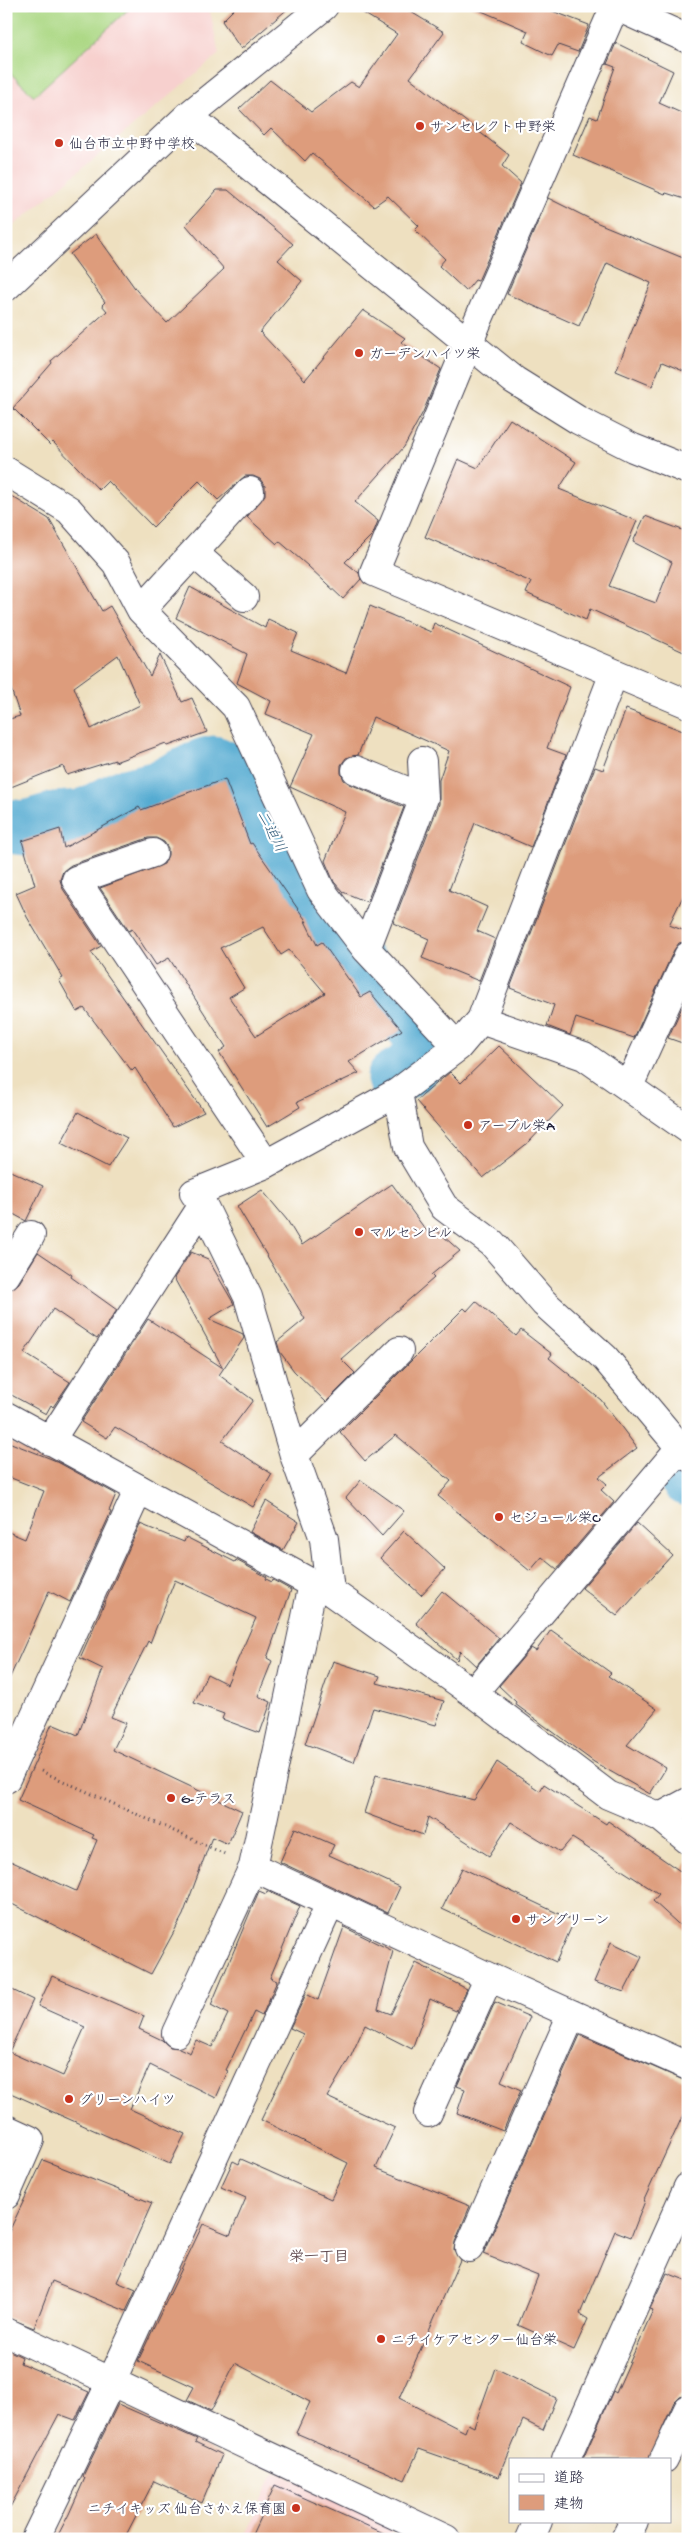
<svg xmlns="http://www.w3.org/2000/svg" width="694" height="2545" font-family="'Gochi Hand','Klee One',sans-serif">
<style>
.built{fill:#f7d0ce}
.garden{fill:#acd884;stroke:#677d60}
.lines{fill:none;stroke-linecap:round;stroke-linejoin:round}
.river{stroke:#54abd1;stroke-width:55}
.building{fill:#dd9c7c;fill-rule:evenodd}
.minor-casing{stroke:#413e4f;stroke-width:30}
.tertiary-casing{stroke:#413e4f;stroke-width:30}
.path{stroke:#413e4f;stroke-width:3;stroke-dasharray:1 4;stroke-linecap:butt}
.minor{stroke:#fff;stroke-width:28}
.tertiary{stroke:#fff;stroke-width:28}
.poi-dot{fill:#c8321e;stroke:#fff;stroke-width:2}
.labels{text-anchor:middle;stroke-width:4.5;stroke-linejoin:round;paint-order:stroke}
.poi-label{font-size:14px;fill:#22223b;stroke:#fff;text-anchor:start}
.water-label{font-size:15px;font-style:italic;fill:#38607e;stroke:#fff}
.neighbourhood-label{font-size:15px;font-weight:bold;fill:#634d52;stroke:#fff}
</style>
<rect width="100%" height="100%" fill="#fff"/>
<filter id="ink" filterUnits="userSpaceOnUse"><feTurbulence type="fractalNoise" baseFrequency=".02" numOctaves="2"/><feDisplacementMap in="SourceGraphic" scale="10" xChannelSelector="R" yChannelSelector="G"/><feConvolveMatrix kernelMatrix="1 2 1 2 8 2 1 2 1" color-interpolation-filters="sRGB"/></filter>
<filter id="wash" filterUnits="userSpaceOnUse"><feTurbulence type="fractalNoise" baseFrequency=".0096" numOctaves="4" result="noise"/><feDisplacementMap in="SourceGraphic" scale="20" xChannelSelector="R" yChannelSelector="G"/><feGaussianBlur stdDeviation="1.12" result="paint"/><feColorMatrix in="noise" values="0 0 0 0 0 0 0 0 0 0 0 0 0 0 0 0 0 1.4 0 .05"/><feComposite in="paint" operator="in"/></filter>
<g filter="url(#wash)">
<rect width="100%" height="100%" fill="#eee0c0"/>
<path class="built" d="M6,6H209L219,54L6,232Z
M275,2471L394,2528L389,2539H243Z"/>
<path class="garden" d="M6,6H132L34,96L6,69Z"/>
<g class="lines">
<path class="river" d="M6,826L25,828L55,819L83,817L122,797L158,788L205,765L214,763L227,769L246,787L267,819L323,935L351,956L421,1035L422,1053L409,1069L394,1078
M684,1474L688,1479"/>
</g>
<g id="blocks">
<path class="building" d="M237,6H291L241,49L222,21Z
M352,6H401L444,32L410,78L509,155L502,166L521,183L478,281L475,280L466,291L439,266L445,259L415,230L419,226L388,196L374,206L312,153L305,161L271,128L264,135L239,109L270,80L311,112L351,82L359,87L397,34Z
M470,6H539L589,25L578,52L558,45L552,56L523,42L528,31Z
M616,43L673,71L659,103L688,116V200L666,193L665,194L573,155L590,116L597,119L615,67L607,64Z
M217,190H228L293,244L278,260L302,281L260,332L305,380L363,310L405,338L401,342L441,369L423,412L404,447L355,502L378,521L373,534L345,562L359,573L361,579L343,599L308,566L279,541L277,544L247,517L265,495V486L260,479L253,476H245L218,500L199,481L153,527L108,481L99,490L53,442L50,445L13,408L52,363L51,361L107,311L102,305L105,302L70,254L96,234L137,291L167,323L224,269L186,225Z
M548,198L598,223L688,260V373L662,362L652,386L616,371L651,283L607,263L579,326L507,294Z
M510,419L576,462L559,489L637,521L609,586L656,603L672,562L633,542L645,516L685,531L688,527V654L590,609L586,620L526,593L531,582L425,537L458,459L478,468Z
M6,493L49,519L102,611L110,606L150,676L160,655L182,702L192,698L207,732L168,746L166,743L115,762V760L67,775L63,766L6,789V720L20,716L6,674ZM118,655L140,705L91,729L74,687Z
M190,587L265,628L268,619L298,633L291,650L346,673L370,606L431,632L434,623L570,687L547,748L566,755L531,847L475,823L449,890L487,907L477,931L495,939L479,981L422,958L429,939L393,923L439,804V780L449,751L373,717L358,755L346,758L341,765V773L344,780L350,784L404,807L367,902L343,892L334,882L325,861L345,812L290,787L314,734L266,714L271,701L237,683L247,654L176,618Z
M626,709L688,733V886L669,925L688,932V941L679,943L674,950L634,1038L576,1018L570,1035L547,1026L554,1005L510,988L595,767L603,770Z
M225,779L250,844L252,843L307,922L305,921L317,945L322,942L361,997L370,992L402,1030L349,1062L359,1073L297,1102L300,1107L267,1127L219,1052L226,1047L169,958L156,965L132,929L129,931L100,888L164,864L168,855V848L164,842L156,838H148L71,865L63,871L60,880L63,889L101,946L91,952L204,1112L173,1127L135,1068L132,1071L84,1008L77,1012L59,980L63,978L27,917L16,893L35,885L22,841L60,829L64,848L139,807L141,810ZM263,927L281,955L289,950L325,993L256,1036L229,997L244,988L220,948Z
M688,994V1045L668,1038Z
M499,1046L563,1106L529,1142L483,1178L416,1101L450,1072L461,1083Z
M78,1112L127,1138L108,1167L61,1143Z
M6,1169L43,1186L26,1221L6,1210Z
M392,1184L428,1233L434,1228L460,1251L431,1275L434,1278L341,1359L355,1373L326,1402L294,1371L280,1352L277,1342L305,1319L237,1206L262,1190L287,1220L302,1245Z
M38,1252L72,1275L71,1277L117,1310L97,1339L53,1309L24,1353L70,1382L53,1407L51,1405L46,1414L6,1392V1294L19,1283Z
M191,1252L208,1259L234,1304L209,1319L243,1334L244,1338L219,1375L253,1400L222,1441L272,1474L253,1507L115,1427L107,1438L81,1422L148,1319L223,1368L174,1278Z
M476,1301L516,1336L521,1330L552,1354L549,1358L601,1400L637,1448L599,1477L607,1484L601,1490L614,1502L557,1569L542,1557L530,1571L438,1496L451,1481L396,1435L365,1461L340,1432L464,1308L467,1311Z
M6,1441L54,1460L116,1494L109,1511L111,1512L70,1602L49,1591L6,1686V1531L25,1539L44,1491L6,1476Z
M361,1480L404,1511L382,1536L346,1498Z
M266,1501L299,1522L283,1550L250,1532Z
M637,1523L672,1555L617,1616L582,1588Z
M140,1524L184,1542L186,1537L235,1562L236,1560L267,1577L266,1579L272,1582L273,1580L291,1590L267,1658L272,1661L258,1696L271,1702L260,1733L222,1719L224,1714L194,1703L207,1674L227,1684L256,1618L175,1580L150,1643L148,1641L111,1717L126,1723L113,1750L242,1811L228,1844L212,1837L183,1915L151,1974L6,1901V1859L76,1891L97,1840L92,1838L94,1835L18,1800L52,1724L78,1735L103,1669L80,1658Z
M404,1531L445,1569L421,1595L380,1558Z
M442,1591L499,1638L476,1666L460,1651L457,1660L416,1623Z
M551,1630L611,1673L608,1676L657,1709L627,1745L666,1768L650,1794L594,1762L515,1704L516,1702L499,1686L531,1648L536,1651Z
M333,1661L380,1676L377,1683L444,1701L436,1725L373,1708L354,1762L305,1744Z
M497,1762L540,1791L544,1784L606,1824L608,1821L680,1871L688,1862V1933L653,1901L659,1894L572,1838L560,1852L511,1822L489,1856L428,1817L423,1835L364,1813L376,1775L474,1800Z
M295,1828L334,1845L329,1855L400,1887L388,1913L280,1862Z
M462,1868L574,1921L556,1962L442,1909Z
M259,1891L266,1894L267,1891L300,1906L270,1978L277,1981L262,2016L254,2012L226,2070L228,2071L216,2098L150,2065L130,2109L185,2134L170,2164L6,2091V1987L33,2000L9,2052L63,2076L85,2027L38,2006L52,1976L144,2016L139,2029L162,2040L170,2047L179,2048L190,2053L196,2040L212,2047L228,2014L211,2005Z
M344,1927L393,1951L378,2009L391,2014L416,1963L467,1989L456,2011L430,1999L412,2049L365,2025L351,2056L327,2097L395,2128L376,2168L470,2206L455,2242L454,2250L460,2260L399,2398L465,2432L468,2424L474,2427L495,2368L556,2398L543,2430L523,2420L499,2477L419,2449L405,2480L296,2433L310,2402L235,2363L211,2411L187,2400L194,2387L138,2361L203,2224L230,2235L246,2198L221,2187L233,2161L239,2164L241,2159L331,2199L348,2163L261,2120L303,2034L290,2028L306,1994L318,2000Z
M611,1942L642,1957L624,1992L594,1982Z
M495,2002L530,2017L501,2081L521,2090L503,2131L457,2113L465,2089L457,2086Z
M580,2035L688,2082V2104L644,2200L645,2201L631,2237L615,2231L580,2314L588,2319L574,2350L518,2325L538,2276L483,2254Z
M43,2160L152,2203L117,2282L136,2290L126,2311L52,2281L34,2328L6,2317V2238Z
M667,2273L688,2281V2394L680,2396L674,2402L649,2459H583L613,2391L616,2393L653,2310L650,2309Z
M6,2349L22,2357L20,2363L89,2392L75,2420L59,2414L6,2515Z
M118,2404L197,2439L195,2442L222,2455L202,2503L154,2481L124,2539H56L69,2514L85,2478L83,2476Z
M275,2485L397,2539H250Z"/>
</g>
</g>
<g filter="url(#ink)">
<use href="#blocks" fill-opacity="0" stroke="#413e4f" stroke-width="1"/>
<g class="lines">
<defs>
<path id="minor" d="M688,39L615,6L477,323L374,572L688,704
M6,471L69,510L116,563L141,610L236,707L321,890L366,949L458,1047
M194,553L244,597
M141,610L250,491
M356,770L424,798
M153,853L76,880L266,1164
M366,949L424,798L422,761
M481,1020L614,673
M629,1086L688,956
M398,1092L408,1147L444,1207L492,1243L544,1303L605,1358L688,1457
M203,1205L248,1297L294,1455L324,1539L330,1591
M6,1275L31,1235
M50,1441L203,1205L194,1193L266,1164L398,1092L458,1047L481,1020L584,1056L688,1129
M294,1455L399,1351
M473,1693L680,1448
M6,1779L139,1489
M660,1817L688,1802
M253,1867L313,1584
M176,2033L253,1867L489,1977L688,2066
M428,2113L489,1977
M6,2129L30,2140L6,2195
M469,2248L572,2014
M6,2332L446,2539
M566,2459L688,2187
M664,2459L688,2409
M35,2539L112,2380L330,1904
M530,2539L538,2521
M625,2539L634,2521"/>
<path id="tertiary" d="M188,116L514,380L578,420L633,448L688,470
M6,287L188,116L324,6
M6,1416L313,1584L330,1591L473,1693L608,1795L660,1817L688,1840"/>
</defs>
<use href="#minor" class="minor-casing"/>
<use href="#tertiary" class="tertiary-casing"/>
<path class="path" d="M41,1771L227,1855"/>
<use href="#minor" class="minor"/>
<use href="#tertiary" class="tertiary"/>
</g>
</g>
<g class="poi-dot">
<circle cx="420" cy="126" r="5"/>
<circle cx="59" cy="143" r="5"/>
<circle cx="359" cy="353" r="5"/>
<circle cx="468" cy="1125" r="5"/>
<circle cx="359" cy="1232" r="5"/>
<circle cx="499" cy="1517" r="5"/>
<circle cx="171" cy="1798" r="5"/>
<circle cx="516" cy="1919" r="5"/>
<circle cx="69" cy="2099" r="5"/>
<circle cx="381" cy="2339" r="5"/>
<circle cx="296" cy="2508" r="5"/>
</g>
<g class="labels">
<g class="poi-label">
<text x="430" y="131">サンセレクト中野栄</text>
<text x="69" y="148">仙台市立中野中学校</text>
<text x="369" y="358">ガーデンハイツ栄</text>
<text x="478" y="1130">アーブル栄A</text>
<text x="369" y="1237">マルセンビル</text>
<text x="509" y="1522">セジュール栄C</text>
<text x="181" y="1803">G-テラス</text>
<text x="526" y="1924">サングリーン</text>
<text x="79" y="2104">グリーンハイツ</text>
<text x="391" y="2344">ニチイケアセンター仙台栄</text>
<text x="286" y="2513" text-anchor="end">ニチイキッズ 仙台さかえ保育園</text>
</g>
<g class="water-label">
<text transform="translate(272 831) rotate(62)" y="5">二迫川</text>
</g>
<g class="neighbourhood-label">
<text x="319" y="2261">栄一丁目</text>
</g>
</g>
<rect width="694" height="2545" fill="none" stroke="#fff" stroke-width="25"/>
<rect x="509" y="2458" width="162" height="65" fill="#ffffff" stroke="#a7a7b1"/>
<rect x="519" y="2474" width="25" height="8" fill="#ffffff" stroke="#a7a7b1"/>
<text x="554" y="2482" font-size="15" fill="#22223b">道路</text>
<rect x="519" y="2495" width="25" height="15" fill="#dd9c7c" stroke="#a7a7b1"/>
<text x="554" y="2508" font-size="15" fill="#22223b">建物</text>
</svg>
